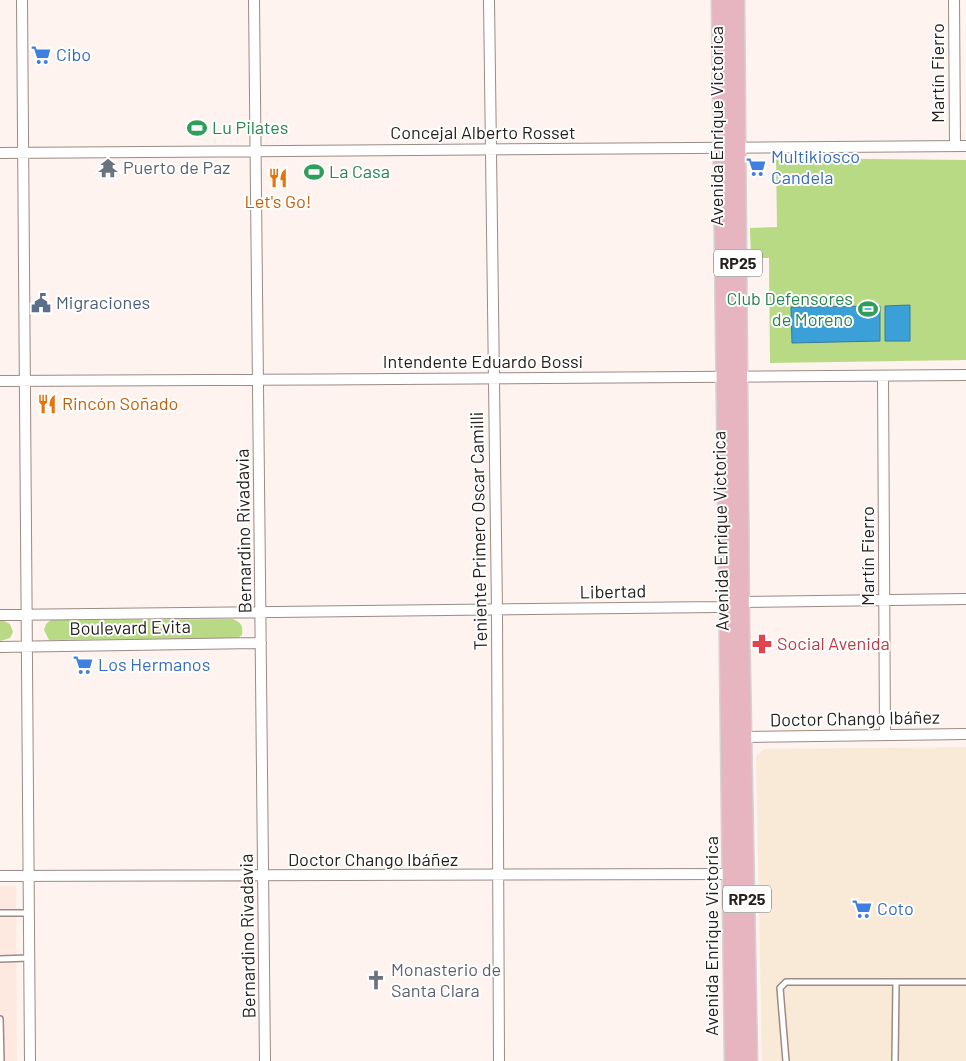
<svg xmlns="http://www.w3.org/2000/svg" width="966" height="1061" font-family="Barlow,sans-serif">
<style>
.commercial{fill:#f9e9d7}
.built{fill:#fee9e0}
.green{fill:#b8da85}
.water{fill:#3ba0d7;stroke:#357a9f}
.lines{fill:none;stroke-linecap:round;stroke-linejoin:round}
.service-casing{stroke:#9b8b84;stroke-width:8}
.minor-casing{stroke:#9b8b84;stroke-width:12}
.primary-casing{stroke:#d4d2d2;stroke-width:19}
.service{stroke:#fff;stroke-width:5}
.minor{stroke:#fff;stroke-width:10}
.primary{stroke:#e6b5c0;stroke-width:16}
.labels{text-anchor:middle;stroke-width:4;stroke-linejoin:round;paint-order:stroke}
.shield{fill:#fff;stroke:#676361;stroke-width:1}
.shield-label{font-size:16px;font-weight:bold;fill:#26201d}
.shop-label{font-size:18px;fill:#366cbe;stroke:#fff;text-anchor:start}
.street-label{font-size:18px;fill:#26201d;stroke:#fff}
.leisure-label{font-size:18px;fill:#27864d;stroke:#fff;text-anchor:start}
.worship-label{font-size:18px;fill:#5b616d;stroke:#fff;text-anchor:start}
.food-label{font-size:18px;fill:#c56008;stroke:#fff}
.service-label{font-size:18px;fill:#4e5e75;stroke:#fff;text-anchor:start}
.health-label{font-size:18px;fill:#be3a42;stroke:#fff;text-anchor:start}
</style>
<rect width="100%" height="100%" fill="#fef3ee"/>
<path class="commercial" d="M966,747V1061H762L756,757L764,749Z"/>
<path class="built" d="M0,886H16L17,1061H0Z"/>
<path class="green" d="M776,158L966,160V360L770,363L769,258H751L750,228L777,227Z
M0,619L10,624L13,632L10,638L0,641Z
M233,619C242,623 243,626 242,635L238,638L49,640L44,630L46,624L51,620Z"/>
<path class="water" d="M910,305V341H885V306Z
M880,306V341L792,343L791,307Z"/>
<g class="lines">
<defs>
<path id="service" d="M0,913H30
M0,959L29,958
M0,1019L1,1061
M786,1061L780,988L786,982H896
M895,1061L896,982H966"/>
<path id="minor" d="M22,0L30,1061
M254,0L265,1061
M489,0L497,611L499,1061
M954,0L955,146
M0,153L966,146
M883,376L885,735
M0,381C322,379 644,379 966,375
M0,615L718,607L741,602L966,599
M0,647L261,643
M744,737L966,734
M0,876L736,874"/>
<path id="primary" d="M720,0L733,1061
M736,0L741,622L749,1061"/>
</defs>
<use href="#service" class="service-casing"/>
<use href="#minor" class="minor-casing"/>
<use href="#primary" class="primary-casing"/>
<use href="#service" class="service"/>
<use href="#minor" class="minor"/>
<use href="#primary" class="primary"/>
</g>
<defs>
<symbol id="supermarket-bare" viewBox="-9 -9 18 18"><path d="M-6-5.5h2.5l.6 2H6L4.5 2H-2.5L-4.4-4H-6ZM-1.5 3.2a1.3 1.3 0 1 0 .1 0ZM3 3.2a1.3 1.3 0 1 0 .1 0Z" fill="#3f7fe0" stroke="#fff" stroke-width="2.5" paint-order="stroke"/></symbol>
<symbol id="stadium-bare" viewBox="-9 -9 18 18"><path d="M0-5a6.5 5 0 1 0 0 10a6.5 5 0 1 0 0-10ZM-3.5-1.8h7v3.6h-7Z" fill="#2e9e5b" stroke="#fff" stroke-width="2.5" paint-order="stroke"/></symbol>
<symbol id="temple-bare" viewBox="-9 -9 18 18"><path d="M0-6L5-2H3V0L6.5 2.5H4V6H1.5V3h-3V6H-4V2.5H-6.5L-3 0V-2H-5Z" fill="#6b7280" stroke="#fff" stroke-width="2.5" paint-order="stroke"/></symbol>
<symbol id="restaurant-bare" viewBox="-9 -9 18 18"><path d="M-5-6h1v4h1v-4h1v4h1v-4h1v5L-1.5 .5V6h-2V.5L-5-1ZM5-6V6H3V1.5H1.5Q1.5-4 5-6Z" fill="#e8710a" stroke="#fff" stroke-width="2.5" paint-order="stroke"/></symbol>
<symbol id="civic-bare" viewBox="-9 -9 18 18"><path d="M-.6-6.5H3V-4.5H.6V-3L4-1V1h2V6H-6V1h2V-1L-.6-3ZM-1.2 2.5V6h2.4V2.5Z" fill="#5c6f8a" stroke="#fff" stroke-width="2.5" paint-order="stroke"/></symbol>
<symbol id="pharmacy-bare" viewBox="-9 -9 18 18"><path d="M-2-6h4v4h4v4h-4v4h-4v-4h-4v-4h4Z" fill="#e0444e" stroke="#fff" stroke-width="2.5" paint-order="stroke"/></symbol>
<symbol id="church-bare" viewBox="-9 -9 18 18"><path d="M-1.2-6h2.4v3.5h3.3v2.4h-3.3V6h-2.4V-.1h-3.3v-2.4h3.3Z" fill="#6b7280" stroke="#fff" stroke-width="2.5" paint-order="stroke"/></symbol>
</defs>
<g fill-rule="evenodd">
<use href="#supermarket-bare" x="27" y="41" width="28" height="28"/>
<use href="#stadium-bare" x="183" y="114" width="28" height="28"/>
<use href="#supermarket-bare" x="742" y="153" width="28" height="28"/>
<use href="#temple-bare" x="94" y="154" width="28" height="28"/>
<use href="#stadium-bare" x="300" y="158" width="28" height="28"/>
<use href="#restaurant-bare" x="264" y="164" width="28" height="28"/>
<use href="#civic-bare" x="27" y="289" width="28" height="28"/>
<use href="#stadium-bare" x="854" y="295" width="28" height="28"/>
<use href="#restaurant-bare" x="33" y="390" width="28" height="28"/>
<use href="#pharmacy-bare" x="748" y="630" width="28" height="28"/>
<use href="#supermarket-bare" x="69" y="651" width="28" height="28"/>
<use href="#supermarket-bare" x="848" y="895" width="28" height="28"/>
<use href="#church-bare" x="362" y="966" width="28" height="28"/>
</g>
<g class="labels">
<g class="shield">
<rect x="714" y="249.5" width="48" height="27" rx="4"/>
<rect x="723" y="885.5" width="48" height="27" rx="4"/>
</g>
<g class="shield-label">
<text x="738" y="269">RP25</text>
<text x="747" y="905">RP25</text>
</g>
<g class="shop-label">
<text x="56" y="61">Cibo</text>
<text x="771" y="163">Multikiosco<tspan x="771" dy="21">Candela</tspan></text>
<text x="98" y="671">Los Hermanos</text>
<text x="877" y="915">Coto</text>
</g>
<g class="street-label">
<text transform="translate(938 73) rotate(-90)" y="6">Martín Fierro</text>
<text transform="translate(717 126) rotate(-90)" y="6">Avenida Enrique Victorica</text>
<text x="483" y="139">Concejal Alberto Rosset</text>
<text x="483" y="368">Intendente Eduardo Bossi</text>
<text transform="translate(244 531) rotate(-91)" y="6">Bernardino Rivadavia</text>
<text transform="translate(479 531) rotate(-91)" y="6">Teniente Primero Oscar Camilli</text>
<text transform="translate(721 531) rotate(-91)" y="6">Avenida Enrique Victorica</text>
<text transform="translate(868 556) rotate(-90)" y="6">Martín Fierro</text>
<text transform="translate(613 592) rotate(-1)" y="6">Libertad</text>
<text transform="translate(130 628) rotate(-1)" y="6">Boulevard Evita</text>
<text transform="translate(855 719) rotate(-1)" y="6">Doctor Chango Ibáñez</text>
<text x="373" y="866">Doctor Chango Ibáñez</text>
<text transform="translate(248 936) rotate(-91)" y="6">Bernardino Rivadavia</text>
<text transform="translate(712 936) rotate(-90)" y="6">Avenida Enrique Victorica</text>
</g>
<g class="leisure-label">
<text x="212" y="134">Lu Pilates</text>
<text x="329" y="178">La Casa</text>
<text x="853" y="305" text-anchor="end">Club Defensores<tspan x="853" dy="21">de Moreno</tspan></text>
</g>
<g class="worship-label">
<text x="123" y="174">Puerto de Paz</text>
<text x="391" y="976">Monasterio de<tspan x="391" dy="21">Santa Clara</tspan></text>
</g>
<g class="food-label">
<text x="278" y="208">Let's Go!</text>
<text x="62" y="410" text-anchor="start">Rincón Soñado</text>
</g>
<g class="service-label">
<text x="56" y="309">Migraciones</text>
</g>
<g class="health-label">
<text x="777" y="650">Social Avenida</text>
</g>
</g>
</svg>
